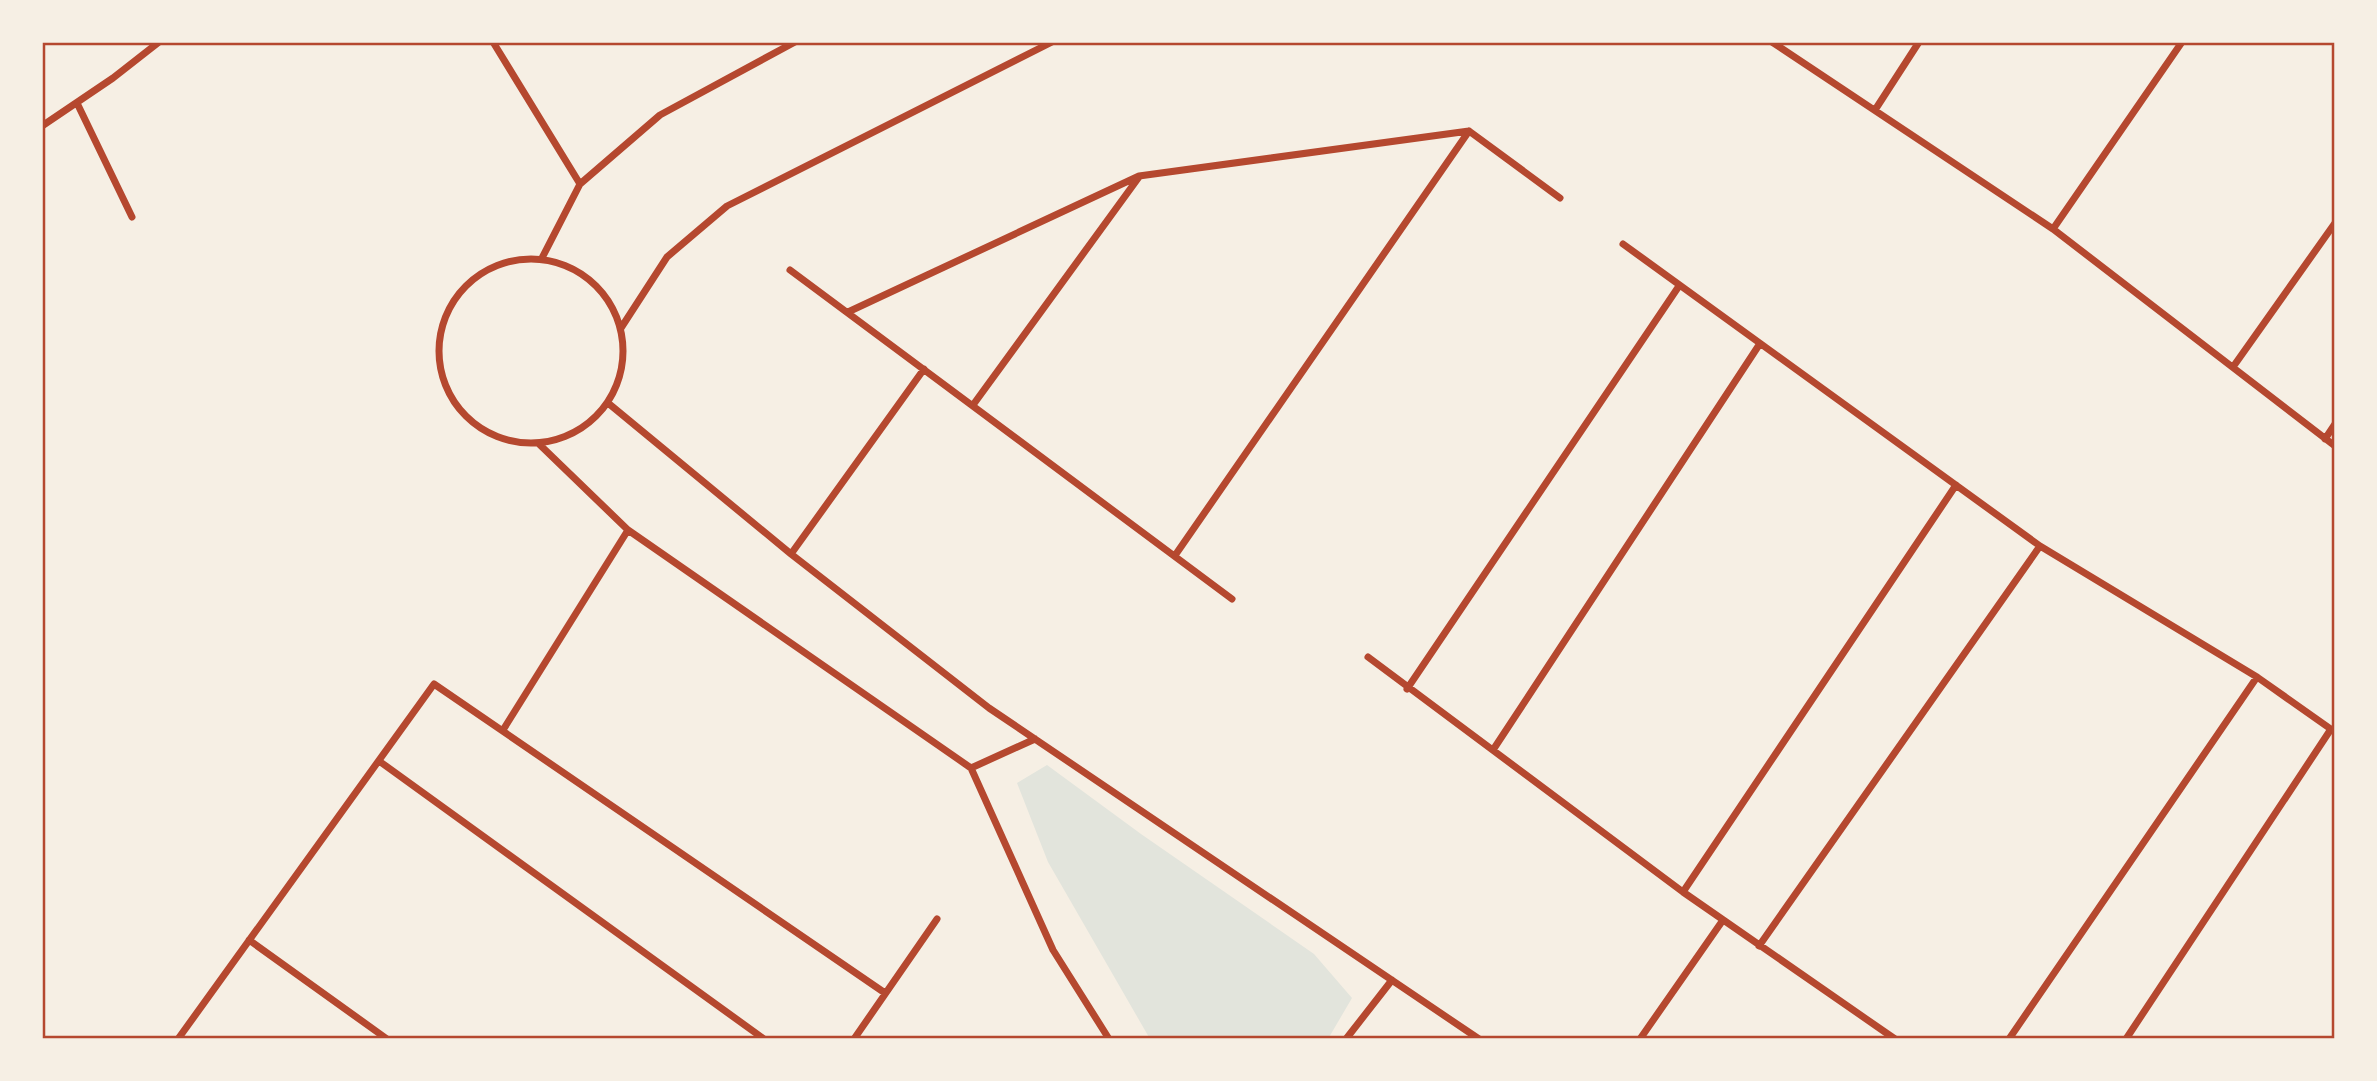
<svg xmlns="http://www.w3.org/2000/svg" width="2377" height="1081" font-family="'DM Sans',sans-serif">
<style>
.green{fill:#e2e4dc}
.lines{fill:none;stroke-linecap:round;stroke-linejoin:round}
.minor{stroke:#b5482f;stroke-width:7}
.neatline{fill:none;stroke:#b5482f;stroke-width:2.5}
</style>
<rect width="100%" height="100%" fill="#f6efe4"/>
<path class="green" d="M1047,765L1141,834L1314,954L1352,998L1328,1039H1150L1048,862L1017,783Z"/>
<g class="lines">
<path class="minor" d="M493,42L580,184
M1772,42L2053,229L2335,446
M77,103L132,217
M1875,110L1919,42
M42,126L113,78L159,42
M2053,229L2182,42
M1623,244L2040,546L2257,677L2335,732
M542,258L580,184L660,115L795,42
M439 351a92 92 0 1 1 184 0a92 92 0 1 1-184 0Z
M790,270L1232,599
M848,312L1139,176L1469,131L1560,198
M621,328L667,257L727,206L1052,42
M2233,367L2335,223
M608,403L791,554L989,708L1479,1039
M973,405L1139,177
M2325,439L2335,424
M539,444L628,530L971,768L1053,950L1109,1039
M791,554L924,369
M1176,554L1469,131
M1368,657L1683,892L1895,1039
M1407,689L1679,286
M503,730L628,530
M1493,750L1759,345
M379,761L764,1039
M971,768L1035,739
M1683,892L1956,485
M249,940L387,1039
M1759,946L2040,546
M178,1039L434,684L885,993
M854,1039L937,919
M1346,1039L1392,980
M1640,1039L1723,920
M2009,1039L2257,677
M2126,1039L2331,729"/>
</g>
<rect width="2377" height="1081" fill="none" stroke="#f6efe4" stroke-width="88"/>
<rect x="44" y="44" width="2289" height="993" class="neatline"/>
</svg>
